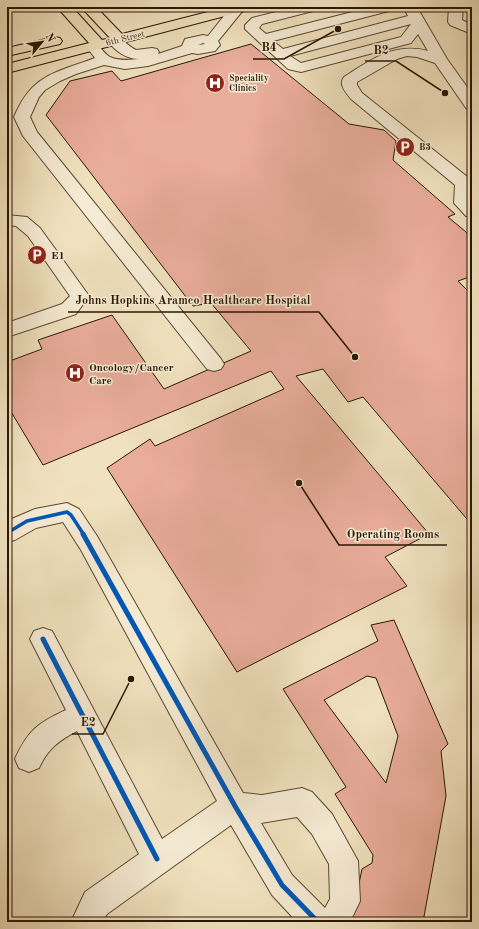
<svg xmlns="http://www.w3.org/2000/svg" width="479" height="929" font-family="'Old Standard TT',serif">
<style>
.building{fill:#e9ad9b;stroke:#2b1602;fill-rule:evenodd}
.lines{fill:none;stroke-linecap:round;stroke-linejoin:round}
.minor-casing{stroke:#5c4931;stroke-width:2}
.major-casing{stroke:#2b1602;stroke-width:2}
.minor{fill:#f6ecd5;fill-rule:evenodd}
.major{fill:#f1e2bf;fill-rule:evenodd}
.cycleway-far1-casing{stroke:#f6ecd5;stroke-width:6}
.cycleway-casing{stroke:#f6ecd5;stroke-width:8}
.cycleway-far1{stroke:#0057b8;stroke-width:3.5}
.cycleway{stroke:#0057b8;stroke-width:5}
.labels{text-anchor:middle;stroke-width:3;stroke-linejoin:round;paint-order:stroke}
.far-street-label{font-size:9px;fill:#2b1602;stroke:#f6ecd5}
.far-poi-label{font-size:9px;font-weight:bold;fill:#2b1602;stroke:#f6ecd5;text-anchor:start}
.poi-label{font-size:11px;font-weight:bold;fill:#2b1602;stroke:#f6ecd5;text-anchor:start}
.leader{fill:none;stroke:#2b1602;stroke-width:1.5}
.callout-dot{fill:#2b1602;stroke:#f6ecd5;stroke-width:1.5}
.callout-label{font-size:12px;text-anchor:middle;font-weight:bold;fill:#2b1602;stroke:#f6ecd5;stroke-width:3;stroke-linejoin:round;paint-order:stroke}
</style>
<rect width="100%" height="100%" fill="#f1e2bf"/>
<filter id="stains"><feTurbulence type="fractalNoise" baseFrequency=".005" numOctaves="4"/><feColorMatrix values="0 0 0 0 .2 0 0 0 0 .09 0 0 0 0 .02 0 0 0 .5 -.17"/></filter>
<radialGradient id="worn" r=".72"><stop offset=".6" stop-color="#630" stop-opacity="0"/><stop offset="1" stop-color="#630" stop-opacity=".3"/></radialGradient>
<path class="building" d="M251,44L349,124L384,130L396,141L393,160L455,214L448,217L472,237V276L458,281L472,295V525L363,397L348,402L323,369L296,376L429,534L385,557L407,586L237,672L107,468L150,439L155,446L284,389L271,371L43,465L7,405V362L42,349L38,340L112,315L164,389L251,351L211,303L193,306L46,115L70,81L112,71L121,81Z
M472,67V86L468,83Z
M394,620L448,744L441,751L446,796L423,922H351L362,869L372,863L373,855L335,794L346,787L283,689L378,641L371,625ZM367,676L376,678L398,736L386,783L324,700Z"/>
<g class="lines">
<defs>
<path id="minor" d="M231,7H243L244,9L218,41L220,45L215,51L198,54L192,53L148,66L125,69L104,65L76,74L60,81L45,90L39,97L30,117L37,132L221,359L224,364L221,369L214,371L207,369L23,136L14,117C32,74 55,73 95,58L88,49L90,46C102,43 101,52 110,57C119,61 130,60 139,59C126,59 115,51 108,41L110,38C121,35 126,45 136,50L152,48L157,49L159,52L158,54L182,46L185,39L203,35L208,36ZM203,43L205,44L198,45Z
M296,7H319L317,10L262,24L259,28L266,34L372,7H395L393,10L273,41L283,49L408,16L406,12L408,9L413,8L418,9L447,59L472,94V110L466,108L435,63L417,57L407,56L397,59L357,82V85L362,93L470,179L472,182V217L466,216L454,203L455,185L351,99C346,92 338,85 344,77C371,60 394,42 428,51L418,34L411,43L301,72L288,69L245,29V25L252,18ZM411,24L401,37L301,63L290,56Z
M449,7H463L462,20L472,25V34L450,25L448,22Z
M7,215L27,217L40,228L89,296L76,314L7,337V323L62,304L70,296L28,236L16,226L7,225Z
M67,503L79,509L97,536L243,793L262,795L302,788L312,792L332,814L358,861L360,901L350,922H297L272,895L231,825L107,914L102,922H71L85,892L139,854L77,731C59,740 47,750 39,768L29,772L19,768L15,759C28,730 38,723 66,710L30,639L34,631L43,628L52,631L162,839L217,801L81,550L63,522L36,528L15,540L7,542V521L35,509ZM297,817L312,834L329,864L330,899L325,908L292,875L261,823Z"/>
<path id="major" d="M57,7H72L102,40L110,38L81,7H96L122,34L227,7H250L248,10L7,73V64L89,43Z
M55,37L60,38L62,41L60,44L7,56V48Z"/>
</defs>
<use href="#minor" class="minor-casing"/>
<use href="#major" class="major-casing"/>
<use href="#minor" class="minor"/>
<use href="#major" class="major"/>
<defs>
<path id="cycleway-far1" d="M7,533L27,521L67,512L71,515L84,535"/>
<path id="cycleway" d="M83,534L235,806L282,885L318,922
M43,639L157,859"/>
</defs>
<use href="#cycleway-far1" class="cycleway-far1-casing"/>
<use href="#cycleway" class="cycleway-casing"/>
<use href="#cycleway-far1" class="cycleway-far1"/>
<use href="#cycleway" class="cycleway"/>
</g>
<defs>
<symbol id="hospital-disc" viewBox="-11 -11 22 22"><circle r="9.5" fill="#8f2418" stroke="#f6ecd5"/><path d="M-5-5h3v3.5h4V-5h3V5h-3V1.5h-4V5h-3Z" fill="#fff"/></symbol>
<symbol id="parking-disc" viewBox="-11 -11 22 22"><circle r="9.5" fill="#8f2418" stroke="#f6ecd5"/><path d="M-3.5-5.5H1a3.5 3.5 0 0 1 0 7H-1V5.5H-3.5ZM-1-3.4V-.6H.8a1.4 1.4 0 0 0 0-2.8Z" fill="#fff"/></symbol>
</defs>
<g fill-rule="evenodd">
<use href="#hospital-disc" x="204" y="72" width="22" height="22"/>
<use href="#parking-disc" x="394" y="136" width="22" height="22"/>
<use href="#parking-disc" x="26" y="244" width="22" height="22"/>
<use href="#hospital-disc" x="64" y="362" width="22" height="22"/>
</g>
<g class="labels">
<g class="far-street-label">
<text transform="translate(125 38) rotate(-14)" y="3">6th Street</text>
</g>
<g class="far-poi-label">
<text x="229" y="81">Speciality<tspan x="229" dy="10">Clinics</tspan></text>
<text x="419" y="150">B3</text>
</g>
<g class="poi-label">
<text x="51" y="259">E1</text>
<text x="89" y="371">Oncology/Cancer<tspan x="89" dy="13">Care</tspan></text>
</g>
</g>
<path class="leader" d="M338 29L284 59H253M445 93L396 61H365M355 357L319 312H68M299 483L339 545H447M131 679L103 734H72"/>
<g class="callout-dot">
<circle cx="338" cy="29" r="4"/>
<circle cx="445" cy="93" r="4"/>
<circle cx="355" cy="357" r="4"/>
<circle cx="299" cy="483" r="4"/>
<circle cx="131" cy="679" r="4"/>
</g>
<g class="callout-label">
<text x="269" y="51">B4</text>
<text x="381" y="54">B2</text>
<text x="193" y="304">Johns Hopkins Aramco Healthcare Hospital</text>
<text x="393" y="538">Operating Rooms</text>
<text x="88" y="726">E2</text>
</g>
<rect width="479" height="929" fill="none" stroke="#f1e2bf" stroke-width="24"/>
<rect x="8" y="8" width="463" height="913" fill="none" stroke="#2b1602" stroke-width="2"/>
<rect x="12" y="12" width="455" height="905" fill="none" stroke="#2b1602"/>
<g transform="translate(42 42) rotate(61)" stroke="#f6ecd5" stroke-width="3" paint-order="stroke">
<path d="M0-3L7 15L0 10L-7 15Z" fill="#2b1602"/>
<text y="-6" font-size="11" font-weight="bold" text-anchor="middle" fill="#2b1602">N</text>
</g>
<rect width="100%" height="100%" filter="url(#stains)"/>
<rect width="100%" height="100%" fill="url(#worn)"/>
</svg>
